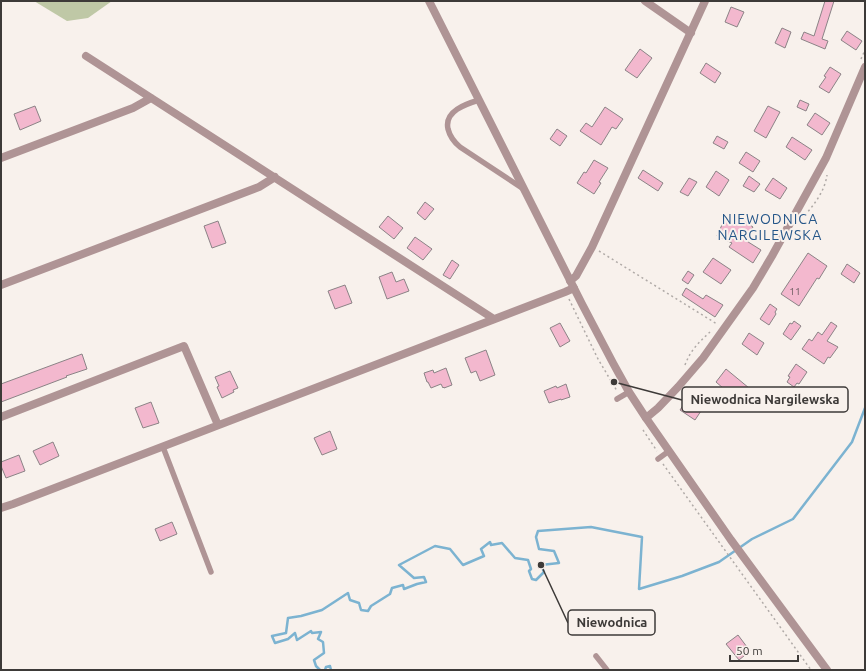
<svg xmlns="http://www.w3.org/2000/svg" width="866" height="671" font-family="Ubuntu,sans-serif">
<style>
.green{fill:#bfc8a6}
.lines{fill:none;stroke-linecap:round;stroke-linejoin:round}
.stream{stroke:#7cb3d1;stroke-width:2.5}
.building{fill:#f3b8ce;stroke:#8b8386}
.path{stroke:#b0aaa7;stroke-width:1.5;stroke-dasharray:2 3;stroke-linecap:butt}
.service{stroke:#af9495;stroke-width:5.5}
.minor{stroke:#af9495;stroke-width:8}
.tertiary{stroke:#af9495;stroke-width:8}
.labels{text-anchor:middle;stroke-width:4;stroke-linejoin:round;paint-order:stroke}
.number-label{font-size:10px;fill:#6a5a5e}
.quarter-label{font-size:14px;letter-spacing:1px;fill:#245588;stroke:#f8f1ec}
.leader{fill:none;stroke:#3d3a38;stroke-width:1.5}
.callout-dot{fill:#3d3a38;stroke:#f8f1ec;stroke-width:1.5}
.callout{fill:#f8f1ec;stroke:#3d3a38;stroke-width:1.5}
.callout-label{font-size:13px;text-anchor:middle;font-weight:bold;fill:#3d3a38}
</style>
<rect width="100%" height="100%" fill="#f8f1ec"/>
<path class="green" d="M34,1H112L88,18L67,21Z"/>
<g class="lines">
<path class="stream" d="M320,670L316,666L314,660L324,653L323,642L318,639L321,632L312,633L311,631L297,640L295,633L288,639L275,643L272,636L286,633L288,618L301,616L322,610L348,593L350,600L359,603L361,610L368,611L371,606L390,594L392,588L403,585L404,589L417,584L426,582L424,577L414,578L399,565L435,546L450,549L463,565L484,556L481,549L490,542L491,545L502,543L515,558L528,560L531,569L529,571L532,579L536,580L544,572L541,565L559,563L554,551L539,549L536,537L538,531L591,527L642,537L639,589L682,576L719,562L752,539L793,519L852,442L865,408
M325,670L326,667L330,666L331,670"/>
</g>
<path class="building" d="M825,1H834L822,39L828,41L825,49L801,39L804,32L814,36Z
M731,7L744,12L737,27L725,22Z
M782,28L791,32L785,48L775,43Z
M847,31L862,41L856,50L841,40Z
M640,49L652,58L637,78L625,70Z
M706,63L721,73L715,83L700,73Z
M830,67L841,74L829,93L819,87L826,77L824,76Z
M800,100L809,104L806,111L797,107Z
M35,106L41,121L20,130L14,114Z
M768,106L780,112L766,138L754,131Z
M605,107L623,119L616,129L612,127L601,145L580,131L586,123L592,127Z
M815,113L830,123L822,135L807,125Z
M557,129L567,136L560,146L550,139Z
M717,136L728,142L724,149L713,143Z
M792,137L812,150L805,160L786,147Z
M746,152L760,161L753,172L739,163Z
M594,160L608,168L599,182L601,183L594,194L577,183L584,172L586,173Z
M643,170L663,183L658,191L638,178Z
M716,171L729,180L719,196L706,187Z
M749,176L760,184L754,192L743,186Z
M689,178L697,182L688,196L680,192Z
M773,178L787,188L780,199L765,190Z
M425,202L434,209L425,220L417,213Z
M388,216L403,228L394,239L379,227Z
M725,218L738,224L741,219L753,227L745,240L761,250L753,263L729,247L732,243L717,236Z
M218,221L226,243L212,248L204,226Z
M415,237L432,249L423,260L407,248Z
M808,253L827,266L819,279L817,278L799,306L781,294Z
M713,258L731,270L721,284L703,272Z
M452,260L459,265L450,279L443,275Z
M847,264L860,273L854,283L841,274Z
M688,271L694,275L688,284L682,280Z
M392,272L396,282L404,279L409,291L387,299L379,277Z
M345,285L352,303L335,309L328,291Z
M686,288L703,299L706,295L723,305L715,317L682,295Z
M770,304L777,309L775,312L776,314L769,325L760,319Z
M794,321L801,326L791,340L783,334L790,323L792,324Z
M831,322L837,326L827,341L838,347L830,358L828,357L824,364L802,349L809,339L812,341L818,332L822,335Z
M560,323L570,341L560,347L550,328Z
M749,333L764,343L757,355L742,344Z
M486,350L495,375L480,381L476,371L471,373L465,358Z
M82,354L87,369L66,376L67,377L1,402V384Z
M796,364L807,372L799,384L797,383L794,387L787,382L790,377L788,376Z
M446,368L452,385L444,388V387L443,388L441,384L431,388L428,382H427L424,373L433,370L434,373Z
M726,369L749,388L738,401L716,382Z
M230,371L238,388L233,390L234,392L222,398L217,387L219,386L215,377Z
M566,384L570,397L561,400V399L549,403L544,391L556,386L557,388Z
M692,392L707,402L695,420L680,410Z
M151,402L159,423L143,428L135,408Z
M330,431L337,449L322,455L314,438Z
M53,442L59,456L40,465L33,451Z
M19,455L25,471L6,478L1,466V462Z
M172,522L177,534L160,541L155,529Z
M738,635L750,651L739,660L726,644Z"/>
<g class="lines">
<path class="path" d="M861,59L865,50
M805,215C815,204 825,190 827,175
M599,251L717,324
M569,299L598,359L617,391
M685,365C690,351 699,342 710,332
M643,430L657,451
M663,464L811,670"/>
<path class="service" d="M479,100C466,104 444,111 448,129C450,137 454,142 460,147L522,188
M617,399L629,392
M163,447L211,572
M658,459L669,451
M596,656L607,670"/>
<path class="minor" d="M645,1L691,33
M86,56L494,319
M1,158L133,108L151,98
M570,281L576,276L592,247L705,1
M1,285L259,187L275,177
M1,417L184,346L218,425
M646,418L658,408L678,387L703,358L753,288L772,256L826,158L865,67
M1,508L13,504L565,292L574,288"/>
<path class="tertiary" d="M429,1L582,304L613,363L629,392L646,418L731,540L827,670"/>
</g>
<g class="labels">
<g class="number-label">
<text x="795" y="295">11</text>
</g>
<g class="quarter-label">
<text x="770" y="224">NIEWODNICA<tspan x="770" dy="16">NARGILEWSKA</tspan></text>
</g>
</g>
<path class="leader" d="M614 382L682 400M541 565L568 623"/>
<g class="callout-dot">
<circle cx="614" cy="382" r="4"/>
<circle cx="541" cy="565" r="4"/>
</g>
<g class="callout">
<rect x="682" y="387" width="166" height="25" rx="4"/>
<rect x="568" y="610" width="87" height="25" rx="4"/>
</g>
<g class="callout-label">
<text x="765" y="404">Niewodnica Nargilewska</text>
<text x="612" y="627">Niewodnica</text>
</g>
<rect width="866" height="671" fill="none" stroke="#3d3a38" stroke-width="4"/>
<path d="M730 655v6h68v-6" fill="none" stroke="#3d3a38" stroke-width="2"/>
<text x="736" y="655" font-size="12" fill="#3d3a38" stroke="#f8f1ec" stroke-width="3" paint-order="stroke">50 m</text>
</svg>
